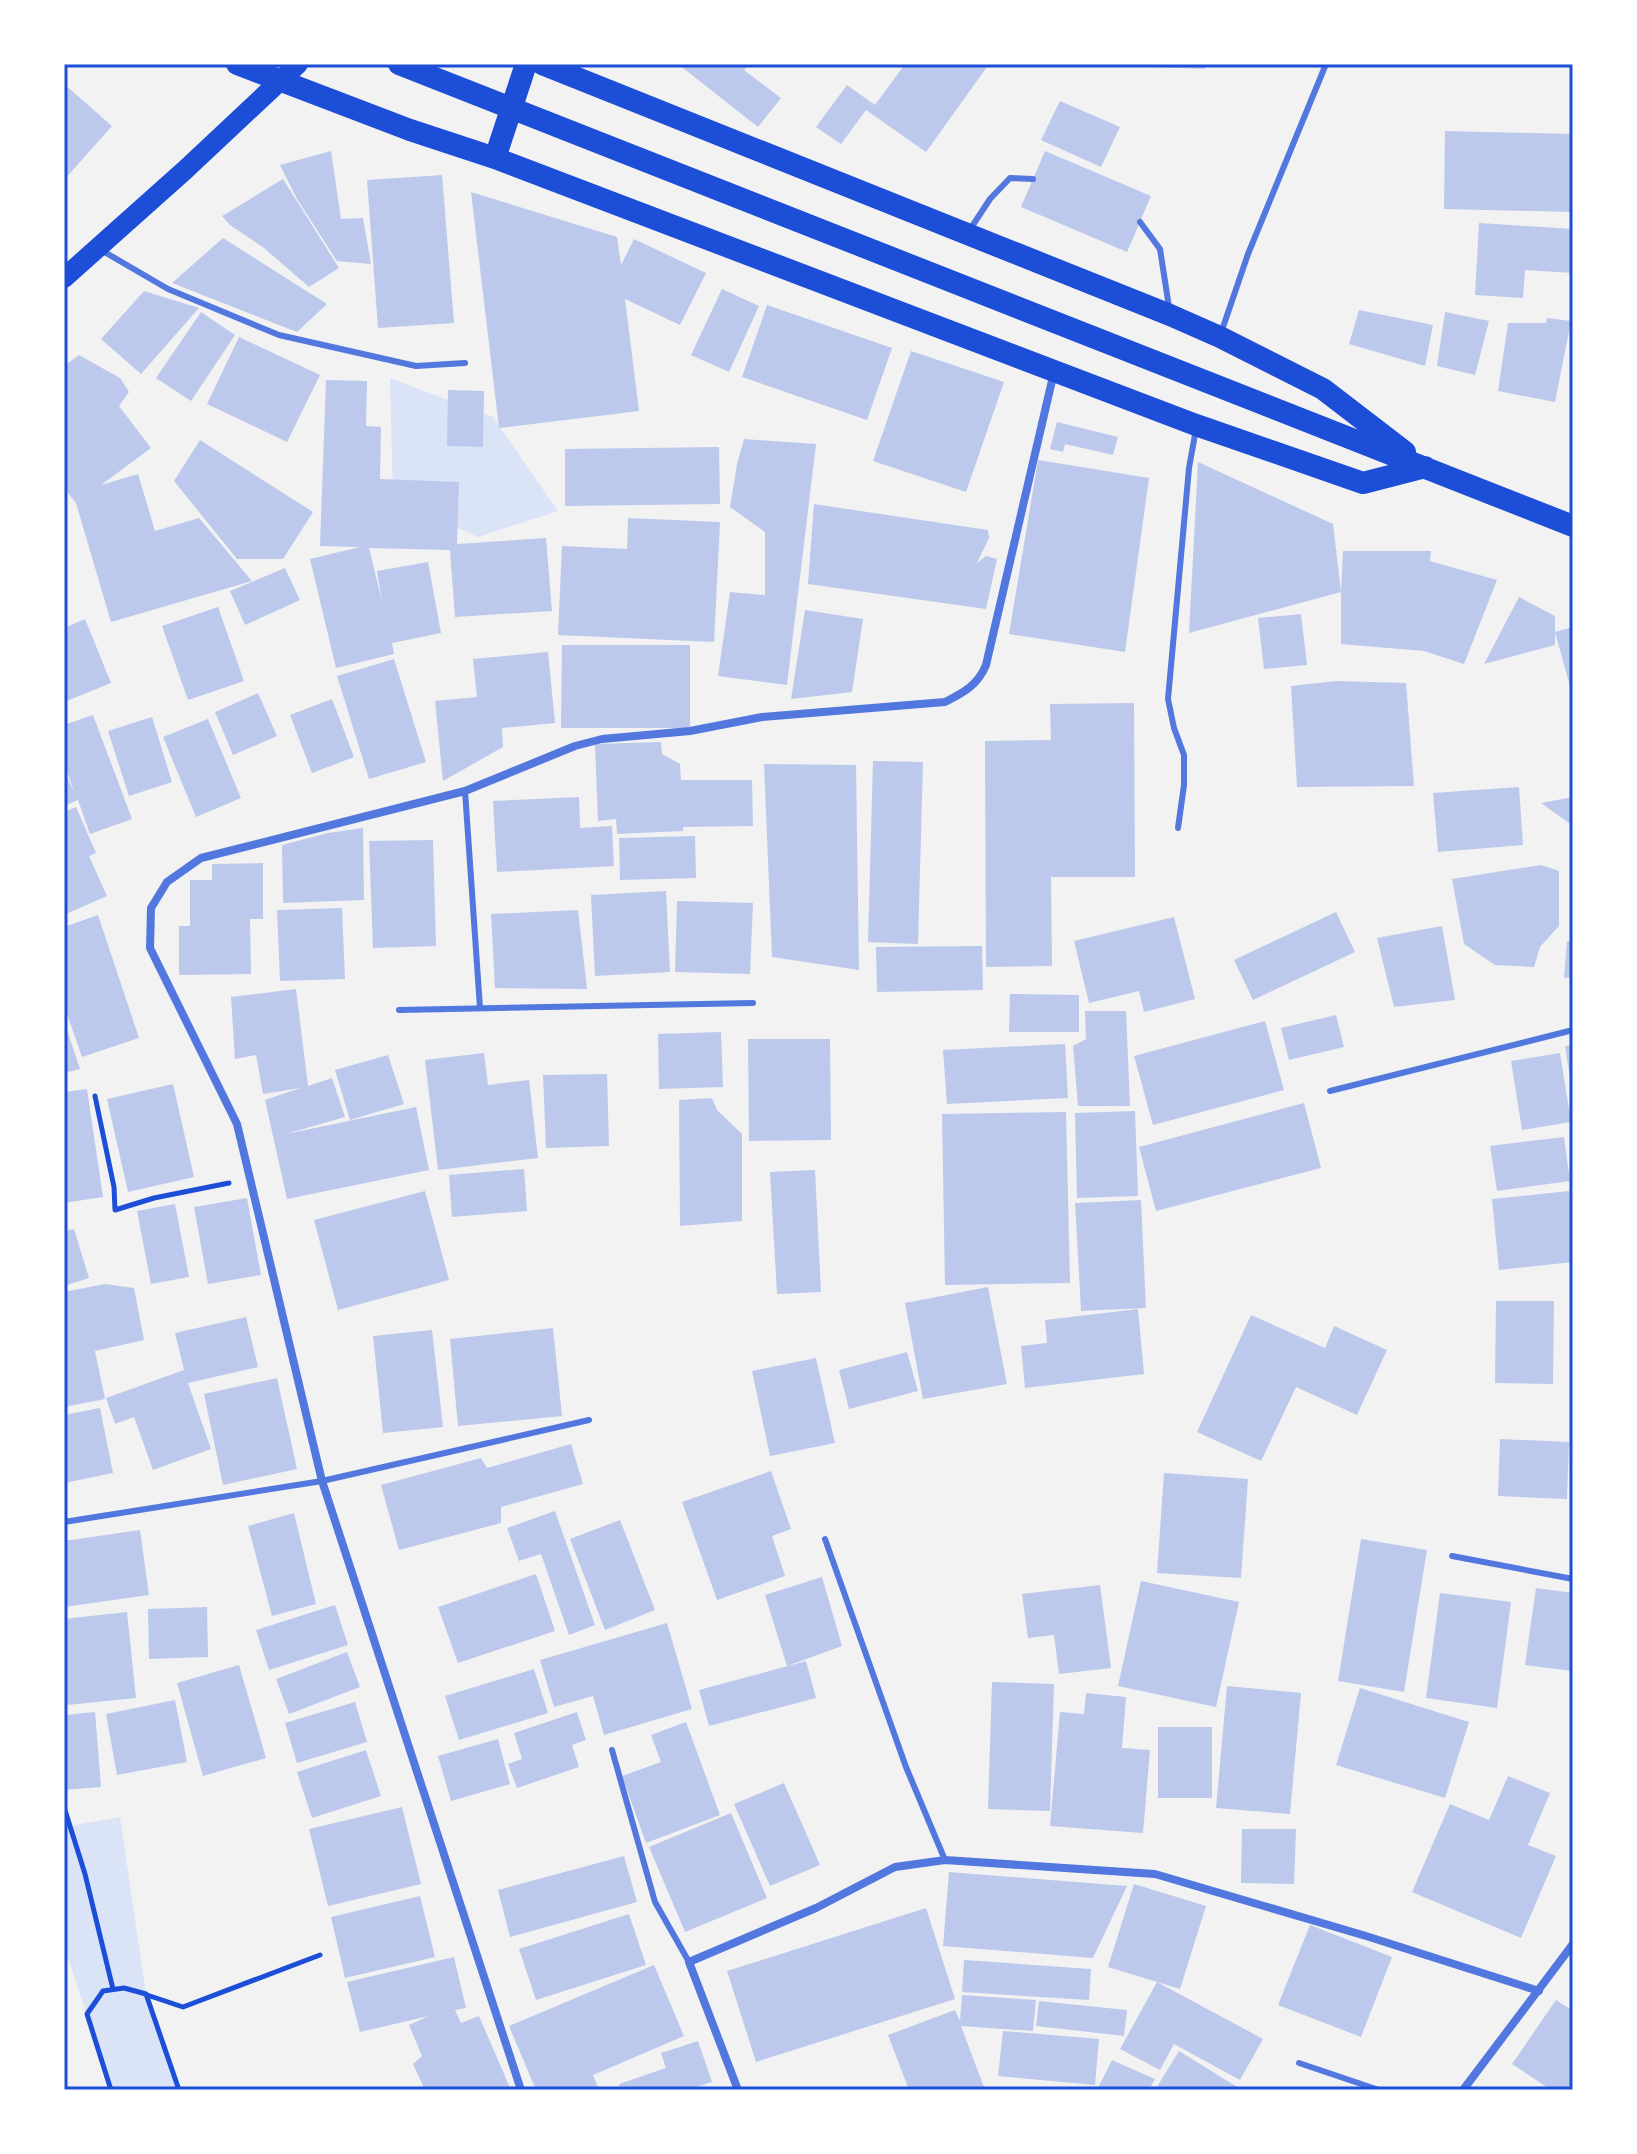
<svg xmlns="http://www.w3.org/2000/svg" width="1637" height="2154" font-family="'Nunito Sans',sans-serif">
<style>
.green{fill:#dbe4f7}
.building{fill:#bdc9ec}
.lines{fill:none;stroke-linecap:round;stroke-linejoin:round}
.path{stroke:#1d4ed8;stroke-width:5}
.service{stroke:#5277de;stroke-width:6}
.minor{stroke:#5277de;stroke-width:8}
.primary{stroke:#1d4ed8;stroke-width:20}
.trunk{stroke:#1d4ed8;stroke-width:22}
.neatline{fill:none;stroke:#1d4ed8;stroke-width:3}
</style>
<rect width="100%" height="100%" fill="#f2f2f2"/>
<path class="green" d="M390,378L493,417L558,511L478,537L393,499Z
M120,1817L146,1994L179,2090H111L64,1945V1827Z"/>
<path class="building" d="M678,64H749L744,70L781,98L758,127Z
M905,64H989L926,152L866,110L841,144L816,127L847,85L875,105Z
M1156,64H1205V69L1156,67Z
M64,84L112,126L64,180Z
M1060,101L1120,127L1101,167L1041,140Z
M1445,131L1573,134V212L1444,209Z
M331,151L341,219L363,218L371,264L337,261L297,199L280,165Z
M1045,151L1151,196L1127,252L1021,207Z
M442,175L454,323L378,328L367,180Z
M283,179L339,268L309,287L264,248L230,225L222,216Z
M471,192L617,237L621,265L634,239L706,273L680,325L625,299L639,411L499,428Z
M1479,223L1573,229V273L1525,270L1523,298L1475,295Z
M223,238L327,304L297,332L172,283Z
M722,289L759,306L729,372L691,355Z
M144,291L199,308L141,374L101,339Z
M767,305L892,348L867,420L742,377Z
M1359,310L1433,325L1425,366L1349,344Z
M201,312L235,335L191,401L156,378Z
M1445,312L1489,321L1475,375L1437,366Z
M1547,318L1571,321L1555,402L1498,391L1508,323H1546Z
M239,337L320,375L287,442L207,404Z
M911,351L1004,382L966,492L873,461Z
M79,355L120,378L129,392L119,406L151,448L101,485L138,474L155,531L199,518L252,581L111,622L76,503L64,488V366Z
M326,380L367,381L366,426L381,427L380,479L459,482L457,544L546,538L552,611L455,617L450,550L369,548L382,601L377,571L428,562L441,633L392,643L394,654L336,668L310,559L360,547L320,546Z
M448,390L484,391L483,447L447,446Z
M1057,422L1118,437L1113,455L1065,444L1063,452L1050,449Z
M744,439L816,444L787,685L718,676L730,592L765,595V532L730,507L737,464Z
M200,440L313,512L283,559H237L174,481Z
M719,447L720,504L565,506V449Z
M1038,460L1149,478L1125,652L1009,634Z
M1198,462L1333,524L1341,592L1343,551H1431L1430,561L1497,580L1464,664L1424,651L1341,644V592L1189,633Z
M814,504L988,530L989,538L977,563L986,556L997,559L986,609L808,584Z
M628,518L720,522L714,642L558,635L562,546L627,549Z
M285,568L300,600L245,625L230,591Z
M1519,597L1555,616V645L1484,664Z
M218,607L244,681L188,700L162,626Z
M805,610L863,619L852,692L791,699Z
M1301,614L1307,665L1264,669L1258,618Z
M85,619L111,683L64,702V628Z
M1573,627V694H1572L1555,632Z
M562,645H690V728H561Z
M548,652L555,723L502,728L503,747L443,781L435,701L477,697L473,659Z
M394,659L426,762L369,779L337,676Z
M1336,681L1406,683L1414,786L1297,787L1291,686Z
M258,693L277,736L233,755L215,712Z
M332,699L354,757L312,773L290,715Z
M1134,703L1135,877H1051L1052,966L986,967L985,741L1051,740L1050,704Z
M93,715L132,819L90,834L78,800L64,806V770L75,794L64,763V725Z
M152,717L172,782L129,796L108,731Z
M208,719L241,798L196,817L163,737Z
M661,742L662,754L680,764L681,780H752L753,826L683,827V831L617,834L616,819L598,821L595,744Z
M873,761L923,762L918,944L868,942Z
M764,764L856,765L859,970L772,957Z
M1519,787L1523,845L1438,852L1433,793Z
M579,797L580,828L612,826L614,866L497,872L493,801Z
M1573,797V826L1541,803Z
M76,807L96,853L89,856L107,896L64,915V812Z
M363,828L364,900L283,903L282,845L328,833Z
M695,836L696,878L620,880L619,838Z
M433,840L436,946L373,948L369,841Z
M263,863V919H250L251,974L179,975V926H190V880H212V864Z
M1541,865L1559,871V926L1540,947L1534,967L1495,965L1464,944L1452,879Z
M666,891L670,972L595,976L591,895Z
M677,901L753,903L750,974L675,972Z
M342,908L345,979L280,981L277,910Z
M578,910L587,989L495,988L491,914Z
M1336,912L1355,952L1253,1000L1234,960Z
M98,915L139,1038L82,1057L64,1005V927Z
M1174,917L1195,999L1144,1012L1139,991L1089,1003L1074,941Z
M1442,926L1455,1000L1394,1007L1377,938Z
M1567,941L1573,942V977L1564,978Z
M982,946L983,990L877,992L876,947Z
M296,989L308,1086L332,1078L345,1117L286,1134L416,1107L429,1170L287,1199L265,1100L300,1088L263,1094L256,1055L235,1059L231,997Z
M1010,994L1079,995V1032H1009Z
M1085,1011H1126L1130,1106H1078L1073,1046L1086,1039Z
M1336,1015L1344,1047L1289,1060L1281,1028Z
M64,1021L80,1069L64,1073Z
M1265,1021L1284,1090L1153,1125L1134,1056Z
M721,1032L723,1087L659,1089L658,1034Z
M748,1039H830L831,1140L749,1141Z
M1065,1044L1068,1098L947,1104L943,1050Z
M1573,1045V1085H1571L1565,1046Z
M484,1053L488,1085L529,1080L538,1158L438,1170L425,1060Z
M1560,1053L1571,1122L1522,1130L1511,1061Z
M388,1055L404,1104L350,1120L335,1070Z
M607,1074L609,1146L546,1148L543,1075Z
M173,1084L194,1177L128,1192L107,1099Z
M87,1089L103,1197L64,1203V1092Z
M712,1098L717,1110L742,1134V1221L680,1226L679,1100Z
M1304,1103L1321,1168L1156,1211L1139,1147Z
M1135,1111L1138,1196L1077,1198L1075,1113Z
M1066,1112L1070,1283L945,1285L942,1114Z
M1564,1137L1570,1181L1497,1191L1490,1146Z
M524,1169L527,1211L452,1217L449,1175Z
M815,1170L821,1292L777,1294L770,1172Z
M425,1191L449,1280L338,1310L314,1220Z
M1569,1191L1573,1232V1262L1499,1270L1492,1199Z
M247,1198L261,1275L208,1284L194,1207Z
M1141,1200L1146,1308L1081,1311L1075,1203Z
M175,1204L189,1277L151,1284L137,1211Z
M74,1229L89,1278L64,1286V1231Z
M105,1284L134,1288L144,1340L95,1351L105,1399L64,1407V1292Z
M988,1287L1007,1384L923,1399L905,1303Z
M1496,1301H1554L1553,1384L1495,1383Z
M1138,1309L1144,1374L1025,1388L1021,1346L1047,1343L1045,1320Z
M1251,1315L1325,1348L1334,1326L1387,1350L1357,1415L1296,1387L1261,1461L1197,1432Z
M246,1317L258,1367L188,1383L211,1449L153,1470L134,1417L115,1424L106,1398L184,1370L175,1333Z
M553,1328L562,1416L458,1426L450,1339Z
M432,1330L443,1427L383,1433L373,1336Z
M907,1352L918,1391L849,1409L839,1370Z
M816,1358L835,1443L770,1456L752,1371Z
M277,1378L297,1469L223,1485L204,1394Z
M100,1408L113,1473L64,1483V1415Z
M1500,1439L1569,1442L1567,1499L1498,1496Z
M571,1444L583,1484L501,1507V1523L399,1550L381,1485L481,1458L487,1468Z
M771,1471L791,1529L772,1536L785,1576L717,1600L682,1502Z
M1164,1473L1248,1479L1241,1578L1157,1573Z
M555,1511L595,1625L569,1635L541,1554L519,1561L507,1528Z
M294,1513L316,1604L272,1616L248,1526Z
M620,1520L655,1610L605,1630L570,1539Z
M140,1530L149,1595L64,1607V1541Z
M1361,1539L1427,1550L1404,1692L1338,1681Z
M536,1574L555,1631L458,1663L438,1607Z
M822,1577L842,1646L787,1666L765,1595Z
M1141,1581L1239,1602L1216,1707L1118,1686Z
M1100,1585L1111,1668L1059,1674L1054,1635L1028,1638L1022,1594Z
M1536,1588L1573,1593V1671L1525,1665Z
M1440,1593L1511,1602L1497,1708L1426,1698Z
M335,1605L348,1645L269,1670L256,1630Z
M207,1607L208,1657L149,1659L148,1609Z
M127,1612L136,1698L67,1705L64,1673V1619Z
M667,1623L692,1709L604,1735L593,1696L554,1707L540,1660Z
M347,1652L360,1687L289,1714L276,1679Z
M806,1661L816,1698L709,1726L699,1690Z
M239,1665L266,1758L203,1776L177,1683Z
M534,1669L548,1713L459,1740L445,1696Z
M992,1682L1054,1684L1050,1811L988,1809Z
M1227,1686L1301,1693L1290,1814L1216,1808Z
M1360,1688L1469,1722L1445,1798L1336,1765Z
M1086,1693L1126,1697L1122,1748L1150,1750L1143,1833L1050,1826L1060,1712L1084,1714Z
M175,1700L187,1762L117,1775L106,1714Z
M355,1702L367,1742L297,1763L285,1723Z
M95,1712L101,1787L64,1790V1715Z
M577,1712L586,1740L572,1745L579,1767L517,1788L508,1764L522,1759L514,1733Z
M686,1722L720,1815L646,1843L622,1776L661,1762L651,1735Z
M1158,1727H1212V1798H1158Z
M498,1739L510,1784L451,1801L438,1756Z
M366,1750L381,1796L312,1818L297,1772Z
M1508,1776L1550,1793L1528,1845L1556,1856L1521,1938L1412,1892L1450,1804L1489,1820Z
M784,1783L820,1865L770,1886L734,1804Z
M402,1807L421,1884L328,1906L309,1829Z
M731,1813L767,1898L685,1932L649,1847Z
M1242,1829H1296L1294,1884L1241,1883Z
M624,1856L637,1902L510,1937L498,1890Z
M949,1872L1127,1886L1093,1958L943,1946Z
M1134,1884L1206,1906L1180,1989L1108,1967Z
M420,1896L435,1957L345,1978L331,1917Z
M926,1908L955,1999L756,2062L727,1971Z
M629,1914L646,1965L536,2000L519,1949Z
M1310,1925L1392,1957L1361,2037L1278,2005Z
M454,1957L466,2008L455,2010L461,2023L479,2016L511,2090H425L413,2064L422,2056L409,2025L429,2016L360,2032L347,1982Z
M964,1960L1091,1969L1089,2000L962,1992Z
M654,1965L684,2036L593,2075L599,2090H536L509,2026Z
M1157,1982L1263,2039L1240,2080L1174,2044L1160,2070L1120,2049Z
M962,1995L1036,2000L1033,2031L961,2026L985,2090H909L888,2035L955,2010L960,2021Z
M1556,2000L1573,2011V2090H1551L1512,2064Z
M1039,2001L1127,2010L1124,2036L1036,2026Z
M1003,2031L1099,2039L1095,2085L998,2076Z
M698,2041L712,2082L687,2090H621L619,2084L666,2068L661,2053Z
M1179,2051L1242,2090H1155Z
M1112,2060L1155,2079L1149,2090H1097Z"/>
<g class="lines">
<path class="path" d="M95,1096L114,1187L115,1210L154,1198L229,1183
M64,1807L85,1874L113,1989
M147,1995L183,2007L320,1955
M111,2090L87,2014L103,1991L124,1988L146,1994L179,2090"/>
<path class="service" d="M1140,222L1160,249L1169,307
M969,231L990,199L1010,178L1033,179
M101,250L168,289L279,335L416,366L465,363
M1221,333L1248,254L1326,64
M465,791L480,1008
M1178,828L1184,785V755L1174,728L1168,699L1189,468L1196,429
M399,1010L753,1003
M1330,1091L1573,1030
M64,1522L322,1481L589,1420
M825,1539L906,1767L945,1860
M1452,1556L1573,1579
M612,1750L655,1902L689,1962
M1299,2063L1379,2090"/>
<path class="minor" d="M521,2090L322,1481L237,1124L150,948L151,908L167,882L201,858L465,791L575,746L602,739L690,731L762,717L945,702C963,693 978,685 986,665L1054,372
M738,2090L689,1962L816,1908L895,1867L945,1860L1155,1874L1366,1936L1539,1991
M1463,2090L1573,1944"/>
<path class="primary" d="M64,278L185,170L298,64"/>
<path class="trunk" d="M237,64L410,130L495,158L1196,425L1363,483L1425,467
M399,64L1573,526
M542,64L1170,315L1220,337L1323,389L1405,452
M495,158L526,64"/>
</g>
<rect width="1637" height="2154" fill="none" stroke="#ffffff" stroke-width="132"/>
<rect x="66" y="66" width="1505" height="2022" class="neatline"/>
</svg>
